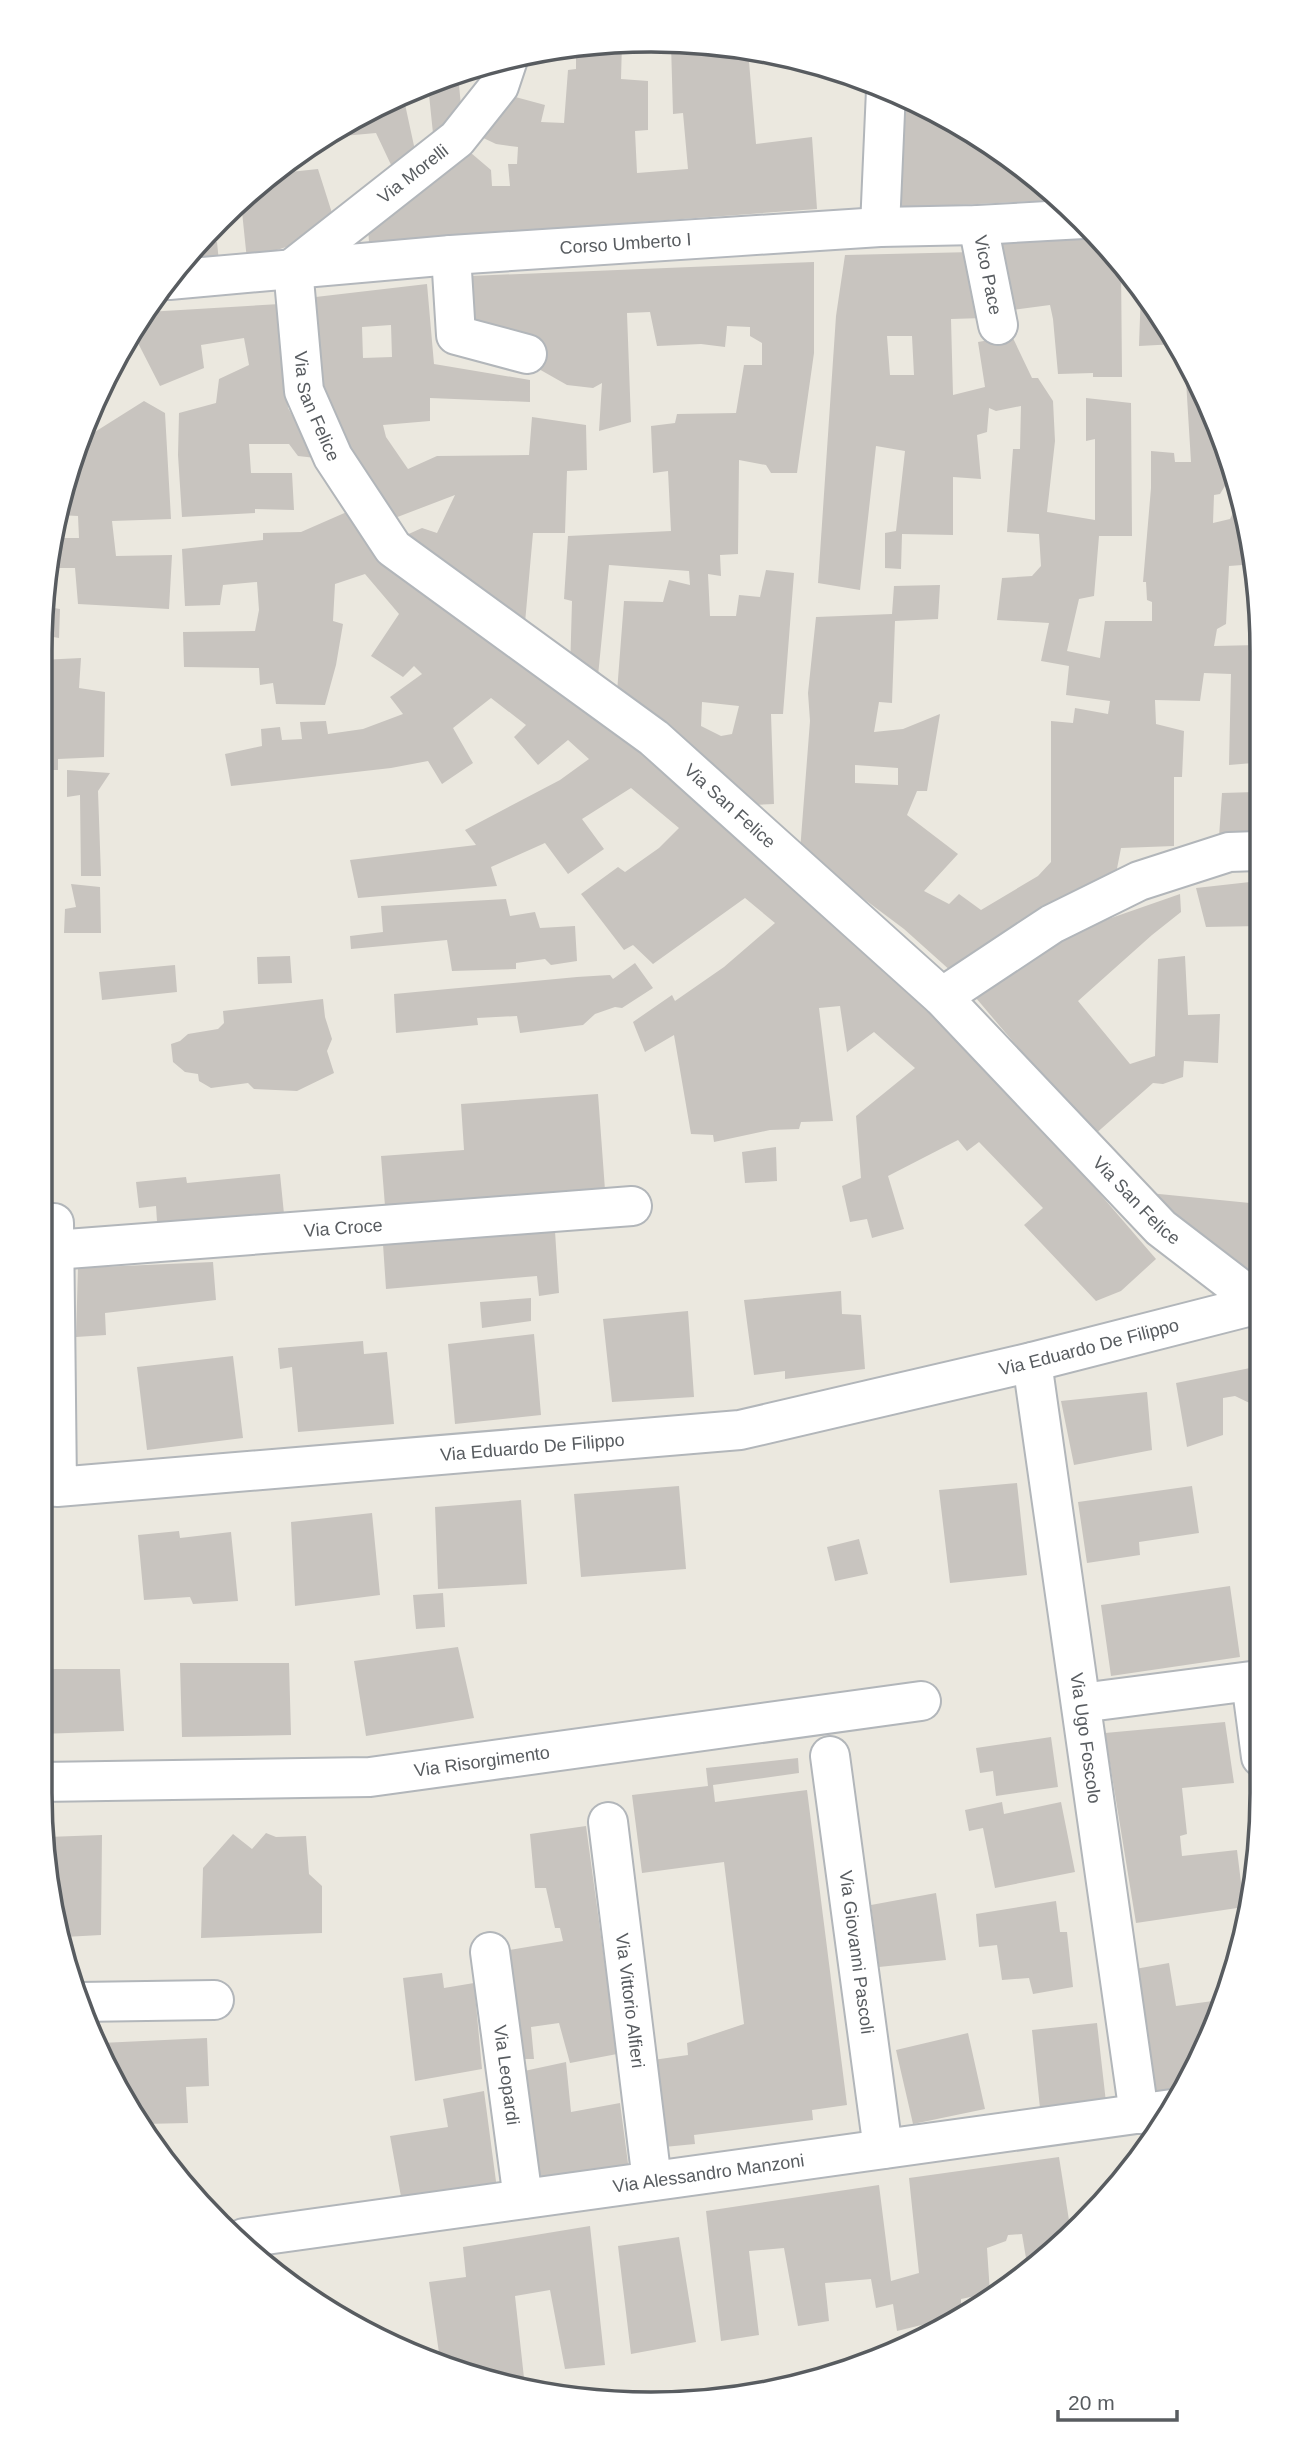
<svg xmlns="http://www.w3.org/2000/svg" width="1303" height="2445" font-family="Helvetica,sans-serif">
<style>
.building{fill:#c8c4bf;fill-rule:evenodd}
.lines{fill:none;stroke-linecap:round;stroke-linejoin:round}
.minor-casing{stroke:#b2b6ba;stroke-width:42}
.secondary-casing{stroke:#b3b7bc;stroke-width:42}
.minor{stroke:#fff;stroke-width:38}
.secondary{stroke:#fff;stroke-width:38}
.labels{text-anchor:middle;stroke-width:6;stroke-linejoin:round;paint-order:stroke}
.street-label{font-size:18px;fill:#585c60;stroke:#fff}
.rim{fill:none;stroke:#585c60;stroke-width:3.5}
</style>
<rect width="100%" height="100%" fill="#ebe8df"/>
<path class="building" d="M611,42H622L621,79L648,81V130L635,131L637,173L688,169L683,113L673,114L671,44L731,45L748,50L756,144L812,137L817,209L369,242L367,213L471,153L491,170L492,186H510L508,164H517L518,147L496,144L477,135L501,93L545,105L541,122L564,123L568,70L576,69V54L556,51Z
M458,75L463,126L434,143L428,85Z
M403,95L416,155L393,169L376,133L343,136L341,128L381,103Z
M901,97L957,122L1058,200L896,208Z
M289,161L290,172L318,169L332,213L292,245L247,260L241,202L279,167Z
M1099,237L1121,265L1122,377H1093V373L1058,374L1053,319L1050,305L1004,311L989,243Z
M217,242L219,262L180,265L197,244Z
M973,252L984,318L951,319L953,395L985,387L978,342L1012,336L1032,378H1038L1053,401L1055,441L1047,512L1095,520V439L1086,441V398L1131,403L1132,536H1099L1094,596L1079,599L1067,651L1100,658L1105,621H1152V602L1147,600L1146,582H1143L1151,488V451L1174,453L1175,462H1191L1185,364L1230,453L1231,476L1220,494L1214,495L1213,523L1230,519L1240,499L1256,564L1229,566L1226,624L1217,629L1214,646L1258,645V838L1219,837L1222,793L1255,792L1253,763L1229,765L1231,674L1204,673L1200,701L1155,700L1156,724L1184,731L1182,777H1174V846L1121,848L1114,884L952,972L904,929L800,851L810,721L808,693L816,617L892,614L894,586L940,585L938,619L895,621L892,703L879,702L874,732L903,729L940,714L927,791H917L907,815L958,854L924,891L949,904L959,894L981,910L1038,876L1051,862V721L1073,723L1075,708L1108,714L1110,701L1066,695L1069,666L1041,661L1049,623L997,620L1002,578L1032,576L1041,566L1039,534L1007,532L1013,449H1020L1021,406L996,411L989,408L987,432L977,435L981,479L953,477V535L902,534L901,569L885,568V533L896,531L905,451L876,446L860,590L818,583L836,316L845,255ZM887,336H912L914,375H890ZM855,765L898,768V785L855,783Z
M814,262V353L797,473H771L766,465L739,460L738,554L720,555L721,576L708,574L710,616H736L739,595L760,597L766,570L794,573L783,714H771L774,804L753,805L616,705L624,601L663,602L669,580L690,585L689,571L609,565L597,686L570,673L572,601L564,599L568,536L671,531L668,471L653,473L651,426L675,423L677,414L736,413L744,365H762V343L750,336V327L727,326L725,347L701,344L657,346L650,312L627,313L631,422L599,431L602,383L593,388L567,385L472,331L470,276ZM702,702L739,706L732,734L721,736L701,726Z
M427,284L434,364L530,380V402L430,398V421L383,425L386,437L408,469L437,456L529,455L532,417L586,425L587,470L567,471L565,533H533L524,634L402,537L422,528L437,533L455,495L387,521L316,404L307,298ZM391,325L392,357L363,358L362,327Z
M1141,289L1160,312L1176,344L1139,346Z
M280,304L288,408L316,458L298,456L289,444H249L251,473H292L294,510L255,509V513L182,517L178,455L179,413L216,403L219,379L249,365L244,338L201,345L204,368L160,386L139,345L137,325L147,312Z
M144,401L165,413L171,519L112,521L116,556L172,555L169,609L78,604L75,568H49L51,554H53L54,538H79L78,516L58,515L61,493L82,443H91L90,435Z
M349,511L684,782L903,983L1069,1158L1156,1259L1121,1291L1096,1301L1024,1225L1043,1208L979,1142L967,1151L958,1140L888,1176L904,1229L872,1238L867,1219L850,1222L842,1186L861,1178L856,1116L915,1068L874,1032L847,1052L840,1006L819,1008L833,1121L801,1122L799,1129L770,1130L714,1142L713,1135L691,1134L674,1035L645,1052L633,1022L672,995L675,1001L724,967L775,923L745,898L653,964L633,945L624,950L581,894L618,867L625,872L659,848L679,828L631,788L582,819L604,849L568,874L545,843L491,867L497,886L358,898L350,860L476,845L465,830L560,780L589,759L568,740L538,765L514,737L526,725L491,698L453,728L473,763L442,784L428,761L391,768L231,786L225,754L262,746L261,729L280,727L282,740L302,739L300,722L326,721L328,734L363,729L403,714L390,697L422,674L414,666L403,677L371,656L399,614L365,574L335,584L333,621L343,624L336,665L325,705L276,704L273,683L260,685L259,668L184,667L183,632L255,631L259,610L257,582L223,585L220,605L185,606L182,549L263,540V533L301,532Z
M43,606L60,609L59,638L42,635Z
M81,658L79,688L105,692L104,757L58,759V770H41V660Z
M67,770L110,773L98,791L101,876H81L80,795L67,797Z
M1259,881V926L1206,927L1196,888Z
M71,884L100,887L101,933H64L65,909L76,907Z
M1180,894L1181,912L1152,935L1078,1001L1130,1064L1155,1056L1158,959L1185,956L1188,1015L1220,1014L1218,1063L1184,1061L1183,1077L1163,1084L1153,1083L1093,1136L976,998L1032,956L1094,924Z
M506,899L510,916L535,912L540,928L575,926L577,961L551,965L545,959L516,963V969L452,971L447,940L351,949L350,936L383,932L381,906Z
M290,956L292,983L258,984L257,957Z
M635,963L653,988L622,1008L615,1007L595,1014L583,1025L520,1033L517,1016L477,1018L478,1025L396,1033L394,994L577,977L610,975L613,979Z
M175,965L177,992L102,1000L99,972Z
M323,999L325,1017L332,1039L327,1051L334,1073L297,1091L254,1089L248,1083L211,1088L199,1081L198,1074L185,1072L173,1062L171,1044L180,1041L188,1034L218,1029L224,1023L223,1011Z
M1257,1008H1259V1191H1252Z
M598,1094L605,1190L385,1206L381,1156L464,1150L461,1104Z
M776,1147L777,1181L745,1183L742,1152Z
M280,1174L285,1224L158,1237L156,1206L139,1208L136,1182L186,1177L187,1183Z
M1149,1193L1260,1204L1259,1285Z
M555,1231L559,1293L539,1296L537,1276L386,1289L383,1244Z
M213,1262L216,1300L105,1313L106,1335L76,1337L78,1268Z
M841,1291L842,1314L861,1315L865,1369L785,1379V1371L754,1375L744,1300Z
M531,1298V1321L482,1328L480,1302Z
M688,1311L694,1397L612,1402L603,1319Z
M534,1334L541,1415L455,1424L448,1344Z
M363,1341L364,1354L387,1352L394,1424L298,1432L292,1367L280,1369L278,1348Z
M233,1356L243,1438L147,1450L137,1367Z
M1260,1366V1408L1235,1396L1223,1398V1435L1187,1447L1176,1383Z
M1147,1392L1152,1450L1074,1465L1061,1401Z
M1017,1483L1027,1575L950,1583L939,1490Z
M679,1486L686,1569L581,1577L574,1494Z
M1192,1486L1199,1533L1139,1542L1140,1555L1087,1563L1078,1502Z
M521,1500L527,1584L438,1589L435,1507Z
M372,1513L380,1595L295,1606L291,1522Z
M179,1531L180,1538L231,1532L238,1601L193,1604L190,1597L144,1600L138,1535Z
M859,1539L868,1574L835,1581L827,1547Z
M1230,1586L1240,1657L1111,1676L1101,1605Z
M443,1593L445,1627L416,1629L413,1595Z
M458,1647L474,1718L366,1736L354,1661Z
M180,1663H289L291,1735L182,1737Z
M40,1669H120L124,1731L40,1734Z
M1225,1722L1234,1783L1182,1788L1187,1834L1180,1836L1182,1856L1237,1850L1244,1907L1136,1923L1105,1733Z
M1051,1737L1058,1787L996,1796L993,1771L980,1773L976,1748Z
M798,1758L799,1773L713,1785L715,1802L807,1790L847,2105L812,2110L813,2120L694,2135L695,2144L664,2147L653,2060L688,2055L687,2043L744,2024L724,1862L642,1873L632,1795L708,1786L706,1768Z
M1002,1802L1004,1814L1061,1802L1075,1872L995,1888L983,1828L969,1831L965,1810Z
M586,1826L617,2054L570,2063L559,2023L531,2027L534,2059H518L503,1951L563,1941L560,1928H555L546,1888H535L530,1834Z
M266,1833L276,1837L306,1836L309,1874L322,1886V1933L201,1938L203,1868L233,1834L252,1849Z
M102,1835L101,1935L64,1937L47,1837Z
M936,1893L946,1960L879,1967L871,1905Z
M1056,1901L1060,1932H1067L1073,1987L1033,1994L1029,1978L1002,1980L997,1945L979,1947L976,1914Z
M1169,1963L1176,2006L1213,2001L1215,2012H1217L1184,2093L1155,2097L1135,1969Z
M442,1973L444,1988L474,1983L482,2069L415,2081L403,1978Z
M1097,2023L1107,2111L1041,2118L1032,2030Z
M968,2033L985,2109L913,2124L896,2050Z
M207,2038L209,2086L186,2087L188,2123L144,2124L101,2043Z
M566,2062L571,2112L620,2103L629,2171L535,2186L515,2073Z
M484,2091L497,2189L402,2202L390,2136L448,2127L443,2099Z
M1059,2157L1071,2233L1055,2253L1028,2270L1022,2234L1008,2235L1006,2241L987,2248L990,2293L961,2299V2311L950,2318L897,2331L893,2304L876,2308L871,2279L825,2283L829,2321L798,2326L784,2248L749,2251L759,2335L721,2341L706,2211L879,2185L891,2281L919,2273L909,2178Z
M590,2226L605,2365L565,2369L550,2290L515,2296L525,2387L494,2384L440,2360L429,2282L466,2277L463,2247Z
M679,2237L696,2342L631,2354L618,2246Z"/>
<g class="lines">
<defs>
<g id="minor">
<path id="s1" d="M508,59L499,86L457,139L293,268L304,391L333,457L393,548L654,738L942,997L1161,1228L1260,1304"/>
<path id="s2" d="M978,225L998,325"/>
<path d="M880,227L886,90"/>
<path d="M451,255L456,335L527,354"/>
<path d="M942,997L1052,924L1139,881L1229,852L1258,851"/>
<path id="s3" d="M41,1223H54L57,1487L740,1430L1032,1362L1259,1304"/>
<path id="s4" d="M54,1250L632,1206"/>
<path id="s5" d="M1032,1362L1139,2114"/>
<path d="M1081,1703L1251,1681L1261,1757"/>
<path id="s6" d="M830,1756L883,2149"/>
<path id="s7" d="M40,1782L370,1777L921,1701"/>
<path id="s8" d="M608,1822L652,2181"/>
<path id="s9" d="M490,1952L523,2199"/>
<path d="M79,2002L214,2000"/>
<path id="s10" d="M244,2238L1172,2109"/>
</g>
<g id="secondary">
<path id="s11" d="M169,280L451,255L880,227L978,225L1083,219"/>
</g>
</defs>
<use href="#minor" class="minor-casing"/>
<use href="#secondary" class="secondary-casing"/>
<use href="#minor" class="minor"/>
<use href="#secondary" class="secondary"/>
</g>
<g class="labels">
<g class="street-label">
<text transform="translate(413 174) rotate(-38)" y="6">Via Morelli</text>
<text dy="6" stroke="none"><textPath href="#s11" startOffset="458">Corso Umberto I</textPath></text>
<text dy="6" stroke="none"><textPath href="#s2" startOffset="51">Vico Pace</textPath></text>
<text dy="6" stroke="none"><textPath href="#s1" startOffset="446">Via San Felice</textPath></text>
<text dy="6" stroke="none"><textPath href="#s1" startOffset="1034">Via San Felice</textPath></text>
<text dy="6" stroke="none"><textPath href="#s1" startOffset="1601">Via San Felice</textPath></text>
<text dy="6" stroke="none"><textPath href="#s4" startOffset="290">Via Croce</textPath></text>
<text dy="6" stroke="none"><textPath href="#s3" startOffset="1321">Via Eduardo De Filippo</textPath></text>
<text dy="6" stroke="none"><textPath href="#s3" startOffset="754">Via Eduardo De Filippo</textPath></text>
<text dy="6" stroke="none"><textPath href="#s5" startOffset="380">Via Ugo Foscolo</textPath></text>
<text dy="6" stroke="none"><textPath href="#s7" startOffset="443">Via Risorgimento</textPath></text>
<text dy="6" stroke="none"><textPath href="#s6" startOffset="198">Via Giovanni Pascoli</textPath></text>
<text dy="6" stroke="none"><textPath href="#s8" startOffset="180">Via Vittorio Alfieri</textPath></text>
<text dy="6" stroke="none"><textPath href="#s9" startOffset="124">Via Leopardi</textPath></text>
<text dy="6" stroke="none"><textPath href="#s10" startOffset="469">Via Alessandro Manzoni</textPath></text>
</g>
</g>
<path d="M0 0H1303V2445H0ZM651 52H651A599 599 0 0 1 1250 651V1793A599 599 0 0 1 651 2392H651A599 599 0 0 1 52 1793V651A599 599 0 0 1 651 52Z" fill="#fff" fill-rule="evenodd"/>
<path class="rim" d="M651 52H651A599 599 0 0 1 1250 651V1793A599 599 0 0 1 651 2392H651A599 599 0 0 1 52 1793V651A599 599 0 0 1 651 52Z"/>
<path d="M1058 2410v10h119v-10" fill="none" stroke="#585c60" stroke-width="3.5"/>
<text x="1068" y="2410" font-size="21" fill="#585c60" stroke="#ffffff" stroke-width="5" paint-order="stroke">20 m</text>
</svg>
